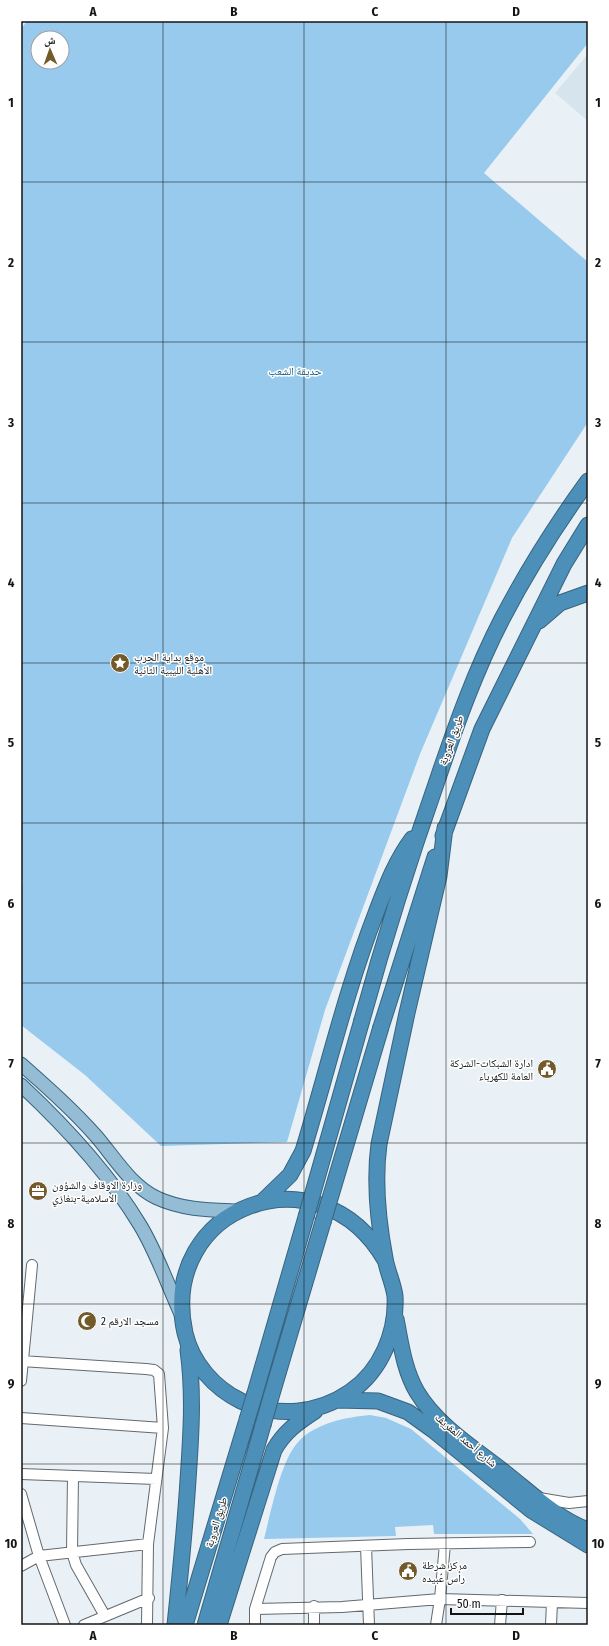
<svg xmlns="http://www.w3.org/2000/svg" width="609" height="1646" font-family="'Fira Sans Condensed','Noto Naskh Arabic',sans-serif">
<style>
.built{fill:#d6e4ee}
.green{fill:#97caed;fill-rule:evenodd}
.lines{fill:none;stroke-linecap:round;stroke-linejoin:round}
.minor-casing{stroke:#63696d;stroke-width:12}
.major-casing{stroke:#38647f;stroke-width:15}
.highway-casing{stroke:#38647f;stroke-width:17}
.minor{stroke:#fff;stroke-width:10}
.major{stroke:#94bcd4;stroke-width:13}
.highway{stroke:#4c8fb8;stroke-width:15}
.highway-bridge-casing{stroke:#38647f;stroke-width:17;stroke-linecap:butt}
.highway-bridge{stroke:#4c8fb8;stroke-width:15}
.grid{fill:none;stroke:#121516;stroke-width:1;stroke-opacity:0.55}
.labels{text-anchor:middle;stroke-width:3;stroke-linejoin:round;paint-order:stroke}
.park-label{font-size:11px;fill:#155b81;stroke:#fff}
.poi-label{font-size:11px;fill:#121516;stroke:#fff;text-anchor:start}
.street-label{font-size:11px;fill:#121516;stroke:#fff}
.neatline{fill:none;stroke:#121516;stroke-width:1.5}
.grid-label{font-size:13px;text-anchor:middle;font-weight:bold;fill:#121516}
</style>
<rect width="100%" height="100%" fill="#eaf1f6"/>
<path class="built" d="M588,54V121L555,93Z"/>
<path class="green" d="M27,21H588V43L484,173L588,262V422L512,538L420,754L325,1010L287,1142L161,1146L85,1075L21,1025V894L23,881L21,877V29ZM38,38H62V62H38Z
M370,1415L386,1418L411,1429L520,1519L533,1534H434L433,1525L395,1527L396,1536L264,1539C271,1512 281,1459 299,1441C316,1423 347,1417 370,1415Z"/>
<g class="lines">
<defs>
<path id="minor" d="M21,1361L146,1369L154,1370L159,1374L163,1428L148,1544L147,1625
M21,1381L32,1265
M21,1418L163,1428
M21,1474L156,1479
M73,1476L72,1552L76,1565L105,1616
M21,1494L39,1556L65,1625
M539,1498L569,1503L588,1501
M366,1546L369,1625
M21,1566L39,1556L148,1544
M255,1609L342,1607L440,1599L588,1603
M84,1625L149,1598
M255,1625V1609L271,1557L275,1552L282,1549L408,1544L530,1542
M314,1625V1606
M436,1625L440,1599L445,1544
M500,1625L502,1600
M551,1625L552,1602"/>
<path id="major" d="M21,1064C47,1087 73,1110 96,1136C115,1158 130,1185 157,1198C183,1210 210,1210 237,1211
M21,1085C66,1127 108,1172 140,1225C157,1253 168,1286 182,1316"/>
<path id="highway" d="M539,621L560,603L588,593
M443,836L482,729L564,564L588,525
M362,1020C384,940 409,861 436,784C455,728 475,671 502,619C527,571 556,525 588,481
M381,1027L435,857
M262,1202L290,1175L303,1151C327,1072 346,990 376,913C386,887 395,862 412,839
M385,1260C319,1146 157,1206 185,1333C192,1363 214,1388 241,1401C277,1418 318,1414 350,1392C381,1371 397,1332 395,1296C393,1282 387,1271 385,1258C378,1221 374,1181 379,1144L407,1013L439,876L445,828
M396,1319C401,1344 404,1370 417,1392C438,1427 477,1450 508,1475C533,1495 558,1519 588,1530
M255,1393L306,1217
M271,1397L323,1222
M337,1400L378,1401L408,1412L433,1430L531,1510L588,1545
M175,1625C180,1577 185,1528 188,1480C191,1436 194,1394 188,1350
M185,1625L247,1420
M205,1625L263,1425
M219,1625L274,1450C284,1432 298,1422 315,1411"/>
</defs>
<use href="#minor" class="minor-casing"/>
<use href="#major" class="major-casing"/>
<use href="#highway" class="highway-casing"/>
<use href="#minor" class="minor"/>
<use href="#major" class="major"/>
<use href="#highway" class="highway"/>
<defs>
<path id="highway-bridge" d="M306,1217L362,1020
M323,1222L381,1027
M247,1420L255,1393
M263,1425L271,1397"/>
</defs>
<use href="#highway-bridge" class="highway-bridge-casing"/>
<use href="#highway-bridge" class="highway-bridge"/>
</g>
<path class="grid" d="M163,21V1625M304,21V1625M446,21V1625M21,182H588M21,342H588M21,503H588M21,663H588M21,823H588M21,983H588M21,1143H588M21,1304H588M21,1464H588"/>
<defs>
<symbol id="sight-disc" viewBox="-11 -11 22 22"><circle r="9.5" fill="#735a2b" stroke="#fff"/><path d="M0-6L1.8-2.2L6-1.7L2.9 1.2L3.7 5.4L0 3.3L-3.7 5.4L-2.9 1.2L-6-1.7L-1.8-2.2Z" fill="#fff"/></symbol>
<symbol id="civic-disc" viewBox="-11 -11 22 22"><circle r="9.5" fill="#735a2b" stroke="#fff"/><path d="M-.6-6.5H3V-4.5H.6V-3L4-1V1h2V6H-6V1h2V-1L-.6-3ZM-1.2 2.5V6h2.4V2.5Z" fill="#fff"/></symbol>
<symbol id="office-disc" viewBox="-11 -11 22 22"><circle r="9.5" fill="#735a2b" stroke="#fff"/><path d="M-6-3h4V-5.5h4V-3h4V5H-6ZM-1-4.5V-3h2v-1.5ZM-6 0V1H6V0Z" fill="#fff"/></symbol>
<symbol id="mosque-disc" viewBox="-11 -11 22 22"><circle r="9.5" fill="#735a2b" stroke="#fff"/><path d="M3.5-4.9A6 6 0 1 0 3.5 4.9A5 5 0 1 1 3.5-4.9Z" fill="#fff"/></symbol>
</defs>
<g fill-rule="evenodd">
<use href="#sight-disc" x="109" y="652" width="22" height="22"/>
<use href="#civic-disc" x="536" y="1058" width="22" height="22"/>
<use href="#office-disc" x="27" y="1180" width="22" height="22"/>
<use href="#mosque-disc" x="76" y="1310" width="22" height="22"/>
<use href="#civic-disc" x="397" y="1560" width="22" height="22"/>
</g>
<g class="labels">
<g class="park-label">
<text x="295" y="375">حديقة الشعب</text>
</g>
<g class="poi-label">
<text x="134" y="661">موقع بداية الحرب<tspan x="134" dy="13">الأهلية الليبية الثانية</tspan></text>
<text x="533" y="1067" text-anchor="end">ادارة الشبكات-الشركة<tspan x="533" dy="13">العامة للكهرباء</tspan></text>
<text x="52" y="1189">وزارة الاوقاف والشؤون<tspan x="52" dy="13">الاسلامية-بنغازي</tspan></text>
<text x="101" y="1325">مسجد الارقم 2</text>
<text x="422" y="1569">مركز شرطة<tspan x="422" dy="13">رأس عُبيده</tspan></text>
</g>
<g class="street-label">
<text transform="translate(451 740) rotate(-70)" y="4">طريق العروبة</text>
<text transform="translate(466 1440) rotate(40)" y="4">شارع أحمد المقريف</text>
<text transform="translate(216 1522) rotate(-73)" y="4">طريق العروبة</text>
</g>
</g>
<rect width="609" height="1646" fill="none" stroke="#ffffff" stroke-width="44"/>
<g transform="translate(50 50) rotate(358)"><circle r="19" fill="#ffffff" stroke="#a0a1a2"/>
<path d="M0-3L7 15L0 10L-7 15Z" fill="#735a2b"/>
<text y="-6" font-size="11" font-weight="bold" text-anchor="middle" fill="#121516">ش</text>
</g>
<path d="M451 1608v6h72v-6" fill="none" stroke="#121516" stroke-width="2"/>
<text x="457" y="1608" font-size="12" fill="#121516" stroke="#ffffff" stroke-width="3" paint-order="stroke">50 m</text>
<rect x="22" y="22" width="565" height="1602" class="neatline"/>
<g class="grid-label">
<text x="93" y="16">A</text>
<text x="234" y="16">B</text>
<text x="375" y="16">C</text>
<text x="516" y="16">D</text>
<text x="11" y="107">1</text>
<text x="598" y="107">1</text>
<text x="11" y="267">2</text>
<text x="598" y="267">2</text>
<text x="11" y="427">3</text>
<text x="598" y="427">3</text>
<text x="11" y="587">4</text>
<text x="598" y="587">4</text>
<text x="11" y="747">5</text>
<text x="598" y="747">5</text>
<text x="11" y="908">6</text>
<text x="598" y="908">6</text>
<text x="11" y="1068">7</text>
<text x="598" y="1068">7</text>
<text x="11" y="1228">8</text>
<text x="598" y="1228">8</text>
<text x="11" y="1388">9</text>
<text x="598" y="1388">9</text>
<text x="11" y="1548">10</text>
<text x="598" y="1548">10</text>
<text x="93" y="1640">A</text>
<text x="234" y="1640">B</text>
<text x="375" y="1640">C</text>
<text x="516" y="1640">D</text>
</g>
</svg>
